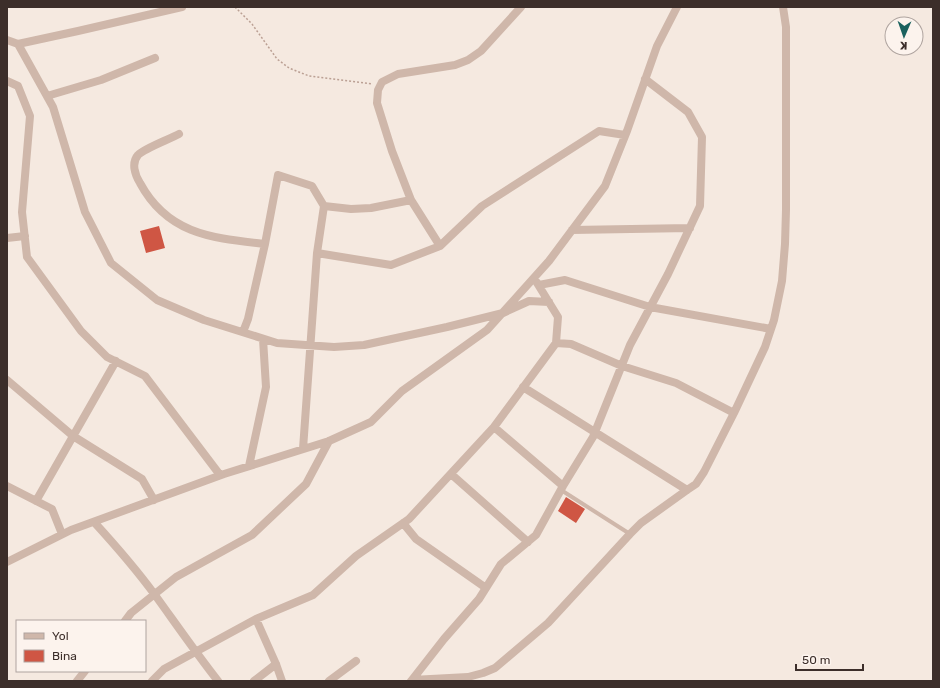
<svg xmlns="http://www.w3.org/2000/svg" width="940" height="688" font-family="Rubik,sans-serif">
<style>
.building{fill:#cf5644}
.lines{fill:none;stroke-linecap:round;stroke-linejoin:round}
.path{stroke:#bba094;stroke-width:1.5;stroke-dasharray:2 2;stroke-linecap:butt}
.service{stroke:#cfb7aa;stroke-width:4}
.minor{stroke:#cfb7aa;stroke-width:8}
</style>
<rect width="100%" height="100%" fill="#f5e9e0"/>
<path class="building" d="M159,226L165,248L146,253L140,231Z
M566,497L585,509L576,523L558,511Z"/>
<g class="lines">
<path class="path" d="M235,7L252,24L277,59L289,68L309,76L372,84"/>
<path class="service" d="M561,490L630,534"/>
<path class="minor" d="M7,40L18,44L53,107L85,212L111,263L157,300L204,320L277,343L334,347L364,345L447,327L503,313L529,301L549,302
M18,44L78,31L182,7
M7,81L18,86L30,116L22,212L27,257L81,331L107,357L145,376L220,475
M47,96L101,80L155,58
M179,134C170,139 145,148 138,155C131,163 135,175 140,183C168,235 213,238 265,244
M324,206L351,209L371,208L411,200
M572,230L690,228
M7,238L25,236
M440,246L411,200L392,151L377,103L378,90L382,82L398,74L455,65L468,60L481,51L521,7
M317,253L391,265L440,246L482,206L599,131L625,135
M539,285L565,280L650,307L771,329
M243,332L248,319L265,244L278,175L312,186L324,206L317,253L303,449
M556,343L571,344L622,366L676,383L734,413
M7,380L73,436L142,479L154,500
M523,387L687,490
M494,427L563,486
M249,466L266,387L263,339
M451,474L528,542
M7,486L52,509L62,534
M36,501L116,361
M94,522C115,545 136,569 155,595C176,624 196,653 218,681
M403,523L416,539L486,588
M7,562L71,530L224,474L329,441L371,422L402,391L487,330L549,261L605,186L627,131L657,46L677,7
M256,619L276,664L282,681
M125,621L131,613L176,577L252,535L306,484L329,441
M412,680L444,639L479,599L501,564L536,535L563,486L593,437L630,345L668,274L700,206L702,137L688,112L645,79
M77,681L85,671
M152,681L164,669L256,619L313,595L356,556L409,519L494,427L556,343L558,317L534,278
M254,681L276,664
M329,681L356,661
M411,681L412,680L468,677L483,673L495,668L548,623L630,534L641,523L687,490L696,484L704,472L734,413L765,347L774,320L782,281L785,244L786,210V27L783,7"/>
</g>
<rect width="940" height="688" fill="none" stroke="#3c2e2a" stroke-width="16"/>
<rect x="16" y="620" width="130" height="52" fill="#fcf3ed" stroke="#afa49f"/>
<rect x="24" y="633" width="20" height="6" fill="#cfb7aa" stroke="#afa49f"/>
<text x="52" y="640" font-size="12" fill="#3c2e2a">Yol</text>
<rect x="24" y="650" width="20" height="12" fill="#cf5644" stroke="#afa49f"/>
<text x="52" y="660" font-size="12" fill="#3c2e2a">Bina</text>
<g transform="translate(904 36) rotate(182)"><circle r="19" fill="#fcf3ed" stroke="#afa49f"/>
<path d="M0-3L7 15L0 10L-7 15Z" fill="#1b615e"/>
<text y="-6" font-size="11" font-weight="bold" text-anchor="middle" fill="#3c2e2a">K</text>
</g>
<path d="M796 664v6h67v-6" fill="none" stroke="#3c2e2a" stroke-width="2"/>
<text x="802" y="664" font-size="12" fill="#3c2e2a" stroke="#fcf3ed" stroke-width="3" paint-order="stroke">50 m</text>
</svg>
